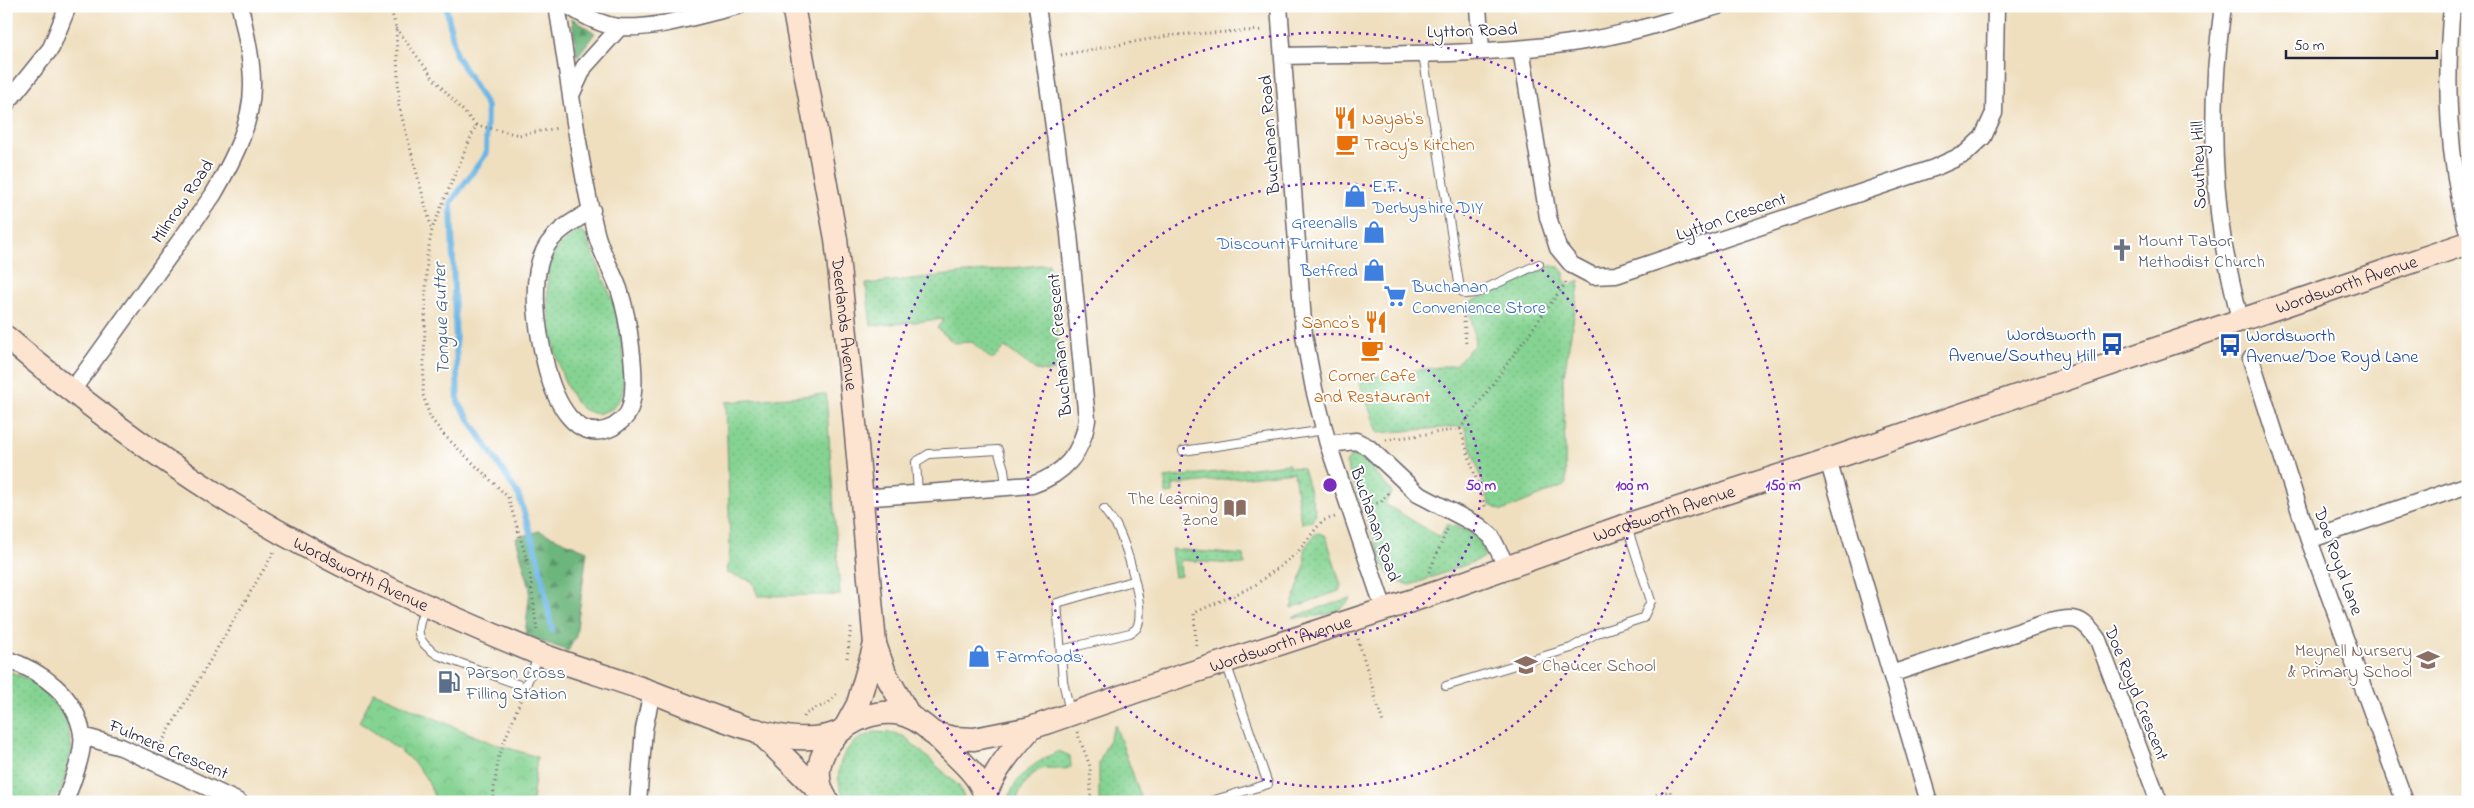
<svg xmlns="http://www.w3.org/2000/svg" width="2474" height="808" font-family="'Indie Flower',sans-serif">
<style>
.grass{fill:url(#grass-dots);stroke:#547a66}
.forest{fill:url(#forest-firs);stroke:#476c5c}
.park{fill:url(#park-crowns);stroke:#547a66}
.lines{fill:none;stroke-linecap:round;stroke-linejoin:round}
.stream{stroke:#6bb5e4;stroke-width:6}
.lane-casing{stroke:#6a6469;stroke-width:10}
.street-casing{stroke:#6a6469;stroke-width:19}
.secondary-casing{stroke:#6a6469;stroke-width:25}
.path{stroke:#6a6469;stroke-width:3;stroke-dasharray:1 4;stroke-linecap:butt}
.lane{stroke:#fff;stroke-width:8}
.street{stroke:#fff;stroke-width:16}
.secondary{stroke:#fde4d1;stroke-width:22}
.ring{fill:none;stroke:#7b2cbf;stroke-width:2.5;stroke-dasharray:2.5 5}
.labels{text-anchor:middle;stroke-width:4;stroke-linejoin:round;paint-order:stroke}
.street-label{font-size:18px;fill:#22223b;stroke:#fff}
.food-label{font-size:18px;fill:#c56008;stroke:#fff;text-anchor:start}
.shop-label{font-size:18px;fill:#366cbe;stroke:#fff;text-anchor:start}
.worship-label{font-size:18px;fill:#5b616d;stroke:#fff;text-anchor:start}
.transit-label{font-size:18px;fill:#164399;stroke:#fff;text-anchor:end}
.education-label{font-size:18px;fill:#785e54;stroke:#fff;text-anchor:end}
.service-label{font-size:18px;fill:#4e5e75;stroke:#fff;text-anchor:start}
.water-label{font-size:19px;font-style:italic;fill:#3f5d7f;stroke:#fff}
.centre{fill:#7b2cbf;stroke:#fff;stroke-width:2.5}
.ring-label{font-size:15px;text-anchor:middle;font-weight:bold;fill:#7b2cbf;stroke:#fff;stroke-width:4;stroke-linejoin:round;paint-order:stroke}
</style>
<defs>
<pattern id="grass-dots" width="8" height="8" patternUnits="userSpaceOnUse" patternTransform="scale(1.25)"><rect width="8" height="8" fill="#85d392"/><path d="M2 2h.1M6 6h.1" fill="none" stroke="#73b57f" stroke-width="1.8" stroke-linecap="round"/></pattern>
<pattern id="forest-firs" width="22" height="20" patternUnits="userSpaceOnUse" patternTransform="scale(1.25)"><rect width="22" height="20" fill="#6cb57c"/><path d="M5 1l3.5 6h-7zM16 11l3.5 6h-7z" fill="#589367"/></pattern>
<pattern id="park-crowns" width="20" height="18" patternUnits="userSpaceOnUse" patternTransform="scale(1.25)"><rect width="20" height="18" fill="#85d392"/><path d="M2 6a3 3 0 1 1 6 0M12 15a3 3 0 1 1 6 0" fill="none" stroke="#73b57f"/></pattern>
</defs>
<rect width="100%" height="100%" fill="#fff"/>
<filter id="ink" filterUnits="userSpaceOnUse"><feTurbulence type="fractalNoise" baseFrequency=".02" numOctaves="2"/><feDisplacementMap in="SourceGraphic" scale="10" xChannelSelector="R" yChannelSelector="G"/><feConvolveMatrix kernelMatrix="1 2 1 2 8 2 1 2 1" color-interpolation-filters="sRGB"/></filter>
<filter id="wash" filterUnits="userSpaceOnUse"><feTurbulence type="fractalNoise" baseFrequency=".0096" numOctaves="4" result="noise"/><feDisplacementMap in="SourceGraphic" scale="20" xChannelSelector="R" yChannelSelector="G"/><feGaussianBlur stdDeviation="1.12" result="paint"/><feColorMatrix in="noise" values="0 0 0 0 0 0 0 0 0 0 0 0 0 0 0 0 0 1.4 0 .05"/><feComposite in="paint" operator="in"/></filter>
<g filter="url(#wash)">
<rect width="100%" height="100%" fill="#efdfbf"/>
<path class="grass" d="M579,230L584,233L618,313L624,365L623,396L612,409L597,414C593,413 586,411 583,409C555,388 542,296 550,264C554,247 566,239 579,230Z
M1049,264L1061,370L1047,372L1036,370L1005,347L992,360L972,342L954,343L937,328L944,319L871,326L866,284Z
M1550,266L1559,267L1564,273V280L1570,285L1580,280L1563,381L1566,485L1502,511L1490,505L1464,426L1378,433L1358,378L1455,365L1475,344L1469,303Z
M826,394L840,595L758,596L752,581L727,573L730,549L726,402Z
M1351,456H1361L1392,492L1385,504L1440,537L1447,524L1471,532L1484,546V558L1411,585L1397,582L1386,572L1346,463Z
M1289,464V467L1303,468L1316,513L1312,521L1301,523L1294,472L1173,485V493L1166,494L1165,478Z
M1319,533L1326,536L1341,586L1339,591L1291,608L1305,565L1304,549L1315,534Z
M1171,549L1244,555L1245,565L1180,560L1181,576L1175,577Z
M1350,598C1341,617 1310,617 1292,617Z
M6,670L38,683L66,719L72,750L61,792L53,802H6Z
M1115,725L1143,802H1099V763Z
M874,732L894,733L905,737L959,786L966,802H847C833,783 837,755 856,741C861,737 868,735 874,732Z
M1059,751L1070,756L1071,767C1062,771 1056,768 1048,768C1032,768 1020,789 1016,802H1007C1015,776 1035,762 1059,751Z"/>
<path class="forest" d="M572,18L595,33L577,57Z
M539,531L587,551L576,636L568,651L525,635L530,589L516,538Z"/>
<path class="park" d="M374,692L489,742L537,757L532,802H435C429,764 388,742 359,722Z"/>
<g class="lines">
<path class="stream" d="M446,6L456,55L487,106L486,154L451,202L458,402L519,496L539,562L552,630"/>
</g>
</g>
<g filter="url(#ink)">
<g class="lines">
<defs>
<path id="lane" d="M1423,54L1460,289L1465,294L1476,293L1539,264
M1183,451L1325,430
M918,494L916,462L929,454L998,450L1004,469L1006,488
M425,607C415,631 415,641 438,655L525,687L539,655
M1061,650L1130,633C1134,631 1137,629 1138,625C1145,605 1126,544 1116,525C1112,520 1108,515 1104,509
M1446,686L1571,648L1597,633L1643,618L1651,601L1627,527
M1070,712L1063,681L1057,603L1133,581
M1208,802L1268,784L1226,663"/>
<path id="street" d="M557,6C570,82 578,159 596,233C601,253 612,270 619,289C628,316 639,382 630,408C628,417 620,422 613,427C575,446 555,399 547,370C538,335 525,269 552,239C563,226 578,219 592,210
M569,6C584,16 601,25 619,27C655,30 703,14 738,6
M1279,6L1304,335L1314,389L1328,444L1384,609
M1478,6L1481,50
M2223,6C2212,83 2211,165 2223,242C2228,268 2234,294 2240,320
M2452,6C2445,83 2447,158 2468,233
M1521,49L1548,217L1558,248L1572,265L1593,276L1616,275L1934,168L1965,154L1983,137L1994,113L1996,6
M1283,56C1381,54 1481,56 1578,42C1626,35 1672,20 1718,6
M572,93L584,67L620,27
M6,104L51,48L68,6
M2251,359L2309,540L2405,802
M71,392L213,195C232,162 253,123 252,83C252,57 245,31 240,6
M1328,444L1356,441L1368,447L1418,494L1479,526L1491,536L1507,567
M1828,460L1929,802
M861,498L1032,485C1064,474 1082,454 1087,420L1069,234L1037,6
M2309,540L2468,485
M6,659C41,671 76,695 82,734C85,752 71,784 65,802
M1891,674L2045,623C2074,617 2080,614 2098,640L2159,802
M82,736L121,747L239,802
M638,802L644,729L652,692"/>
<g id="secondary">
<path id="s1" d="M793,6L836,239L852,391L875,644L885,673L910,717"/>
<path id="s2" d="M6,337C74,395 145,449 221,497C318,559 430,609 537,653C576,668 617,679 657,694C706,712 786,753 837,733"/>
<path d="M846,726L858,704L875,644"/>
<path d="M757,730L825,797"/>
<path id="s3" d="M932,733L954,738L974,739L1031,728L1163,682L1435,593L1626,525L1828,460L2468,243"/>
<path d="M985,796C995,769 1012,750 1031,728"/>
<path d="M828,802C796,755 854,704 901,714C922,719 938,738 952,752C967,767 983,780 986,802"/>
</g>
</defs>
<use href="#lane" class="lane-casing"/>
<use href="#street" class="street-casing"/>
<use href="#secondary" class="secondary-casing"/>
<path class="path" d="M390,6L396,28L399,106L432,230L427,256L423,395L430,417L444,435L508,497L529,567L537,631
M396,28L434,79L476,125L432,229
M1061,55L1173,35L1263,30
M476,125L519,135L558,128
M1463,307L1466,344
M1460,429L1567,281
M1386,440L1460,429L1486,509
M1367,506L1381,502L1390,491
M1429,572L1448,528
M1358,639L1383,723
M1196,645L1194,613L1254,586L1296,554L1322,521L1335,517
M847,658L851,627
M804,717L805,714L828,703L838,692
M1077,732L1090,766L1091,802
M159,747L274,552
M1656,795L1670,791L1672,802
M492,802L499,755L521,699"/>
<use href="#lane" class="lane"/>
<use href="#street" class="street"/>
<use href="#secondary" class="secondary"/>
</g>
</g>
<g class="ring">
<circle cx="1330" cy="485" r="151"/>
<circle cx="1330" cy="485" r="302"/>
<path d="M1004 800A453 453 0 1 1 1656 800"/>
</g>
<defs>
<symbol id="restaurant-bare" viewBox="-9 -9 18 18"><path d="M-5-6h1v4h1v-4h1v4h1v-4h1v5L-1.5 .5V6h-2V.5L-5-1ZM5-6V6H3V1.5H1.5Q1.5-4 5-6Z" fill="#e8710a" stroke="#fff" stroke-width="2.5" paint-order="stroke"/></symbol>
<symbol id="cafe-bare" viewBox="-9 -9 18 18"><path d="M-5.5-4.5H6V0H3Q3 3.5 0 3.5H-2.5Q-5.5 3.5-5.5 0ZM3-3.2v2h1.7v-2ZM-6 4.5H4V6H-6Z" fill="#e8710a" stroke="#fff" stroke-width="2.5" paint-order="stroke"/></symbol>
<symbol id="shop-bare" viewBox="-9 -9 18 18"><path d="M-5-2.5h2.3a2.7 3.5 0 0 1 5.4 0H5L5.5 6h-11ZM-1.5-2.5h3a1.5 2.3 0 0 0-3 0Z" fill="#3f7fe0" stroke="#fff" stroke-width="2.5" paint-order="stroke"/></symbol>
<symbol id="church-bare" viewBox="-9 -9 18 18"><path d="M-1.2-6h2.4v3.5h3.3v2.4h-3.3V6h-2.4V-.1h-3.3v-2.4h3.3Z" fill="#6b7280" stroke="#fff" stroke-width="2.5" paint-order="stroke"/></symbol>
<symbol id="supermarket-bare" viewBox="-9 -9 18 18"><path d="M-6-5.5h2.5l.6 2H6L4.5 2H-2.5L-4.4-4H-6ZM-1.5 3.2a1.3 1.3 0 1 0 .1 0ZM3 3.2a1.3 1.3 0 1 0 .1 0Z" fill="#3f7fe0" stroke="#fff" stroke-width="2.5" paint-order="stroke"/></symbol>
<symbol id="bus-bare" viewBox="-9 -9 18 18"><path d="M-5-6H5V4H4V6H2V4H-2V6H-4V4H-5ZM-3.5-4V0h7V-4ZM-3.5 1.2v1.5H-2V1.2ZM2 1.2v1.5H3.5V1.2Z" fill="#1a4fb4" stroke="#fff" stroke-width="2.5" paint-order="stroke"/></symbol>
<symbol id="library-bare" viewBox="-9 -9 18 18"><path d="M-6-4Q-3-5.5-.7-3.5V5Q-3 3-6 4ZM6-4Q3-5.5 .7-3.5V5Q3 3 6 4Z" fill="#8d6e63" stroke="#fff" stroke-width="2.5" paint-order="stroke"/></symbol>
<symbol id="school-bare" viewBox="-9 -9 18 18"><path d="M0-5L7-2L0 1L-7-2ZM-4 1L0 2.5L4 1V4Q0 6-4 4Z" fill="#8d6e63" stroke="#fff" stroke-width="2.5" paint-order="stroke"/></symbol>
<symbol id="fuel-bare" viewBox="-9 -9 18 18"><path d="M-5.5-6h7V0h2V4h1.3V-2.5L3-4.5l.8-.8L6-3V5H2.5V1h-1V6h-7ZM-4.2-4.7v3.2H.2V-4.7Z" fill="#5c6f8a" stroke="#fff" stroke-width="2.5" paint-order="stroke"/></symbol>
</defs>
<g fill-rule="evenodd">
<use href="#restaurant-bare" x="1329" y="102" width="32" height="32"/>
<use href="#cafe-bare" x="1331" y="128" width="32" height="32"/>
<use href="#shop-bare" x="1339" y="180" width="32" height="32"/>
<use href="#shop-bare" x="1358" y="216" width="32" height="32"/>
<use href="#church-bare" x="2106" y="234" width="32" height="32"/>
<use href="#shop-bare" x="1358" y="254" width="32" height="32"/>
<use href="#supermarket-bare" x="1379" y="280" width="32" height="32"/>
<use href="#restaurant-bare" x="1360" y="306" width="32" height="32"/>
<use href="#bus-bare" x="2096" y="328" width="32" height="32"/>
<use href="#bus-bare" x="2214" y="329" width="32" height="32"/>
<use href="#cafe-bare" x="1356" y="334" width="32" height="32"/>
<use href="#library-bare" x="1219" y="492" width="32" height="32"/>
<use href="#shop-bare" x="963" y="640" width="32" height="32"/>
<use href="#school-bare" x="2412" y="644" width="32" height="32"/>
<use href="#school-bare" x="1510" y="649" width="32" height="32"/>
<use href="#fuel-bare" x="433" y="666" width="32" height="32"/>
</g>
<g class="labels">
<g class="street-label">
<text transform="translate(1472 30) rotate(-2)" y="6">Lytton Road</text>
<text transform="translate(1269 135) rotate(-94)" y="6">Buchanan Road</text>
<text transform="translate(2198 165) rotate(-92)" y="6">Southey Hill</text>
<text transform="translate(182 201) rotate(-56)" y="6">Milnrow Road</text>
<text transform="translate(1731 216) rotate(-19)" y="6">Lytton Crescent</text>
<text dy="6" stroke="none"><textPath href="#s3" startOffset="1489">Wordsworth Avenue</textPath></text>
<text dy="6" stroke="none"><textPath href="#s1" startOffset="322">Deerlands Avenue</textPath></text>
<text transform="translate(1059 345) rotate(-95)" y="6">Buchanan Crescent</text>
<text dy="6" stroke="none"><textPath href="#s3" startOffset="769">Wordsworth Avenue</textPath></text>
<text transform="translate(1376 524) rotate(71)" y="6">Buchanan Road</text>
<text transform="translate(2339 561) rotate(70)" y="6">Doe Royd Lane</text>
<text dy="6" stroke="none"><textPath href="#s2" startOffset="428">Wordsworth Avenue</textPath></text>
<text dy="6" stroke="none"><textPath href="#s3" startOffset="364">Wordsworth Avenue</textPath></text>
<text transform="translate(2137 693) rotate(68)" y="6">Doe Royd Crescent</text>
<text transform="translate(169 749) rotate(23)" y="6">Fulmere Crescent</text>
</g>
<g class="food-label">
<text x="1362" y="124">Nayab's</text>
<text x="1364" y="150">Tracy’s Kitchen</text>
<text x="1360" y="328" text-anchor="end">Sanco's</text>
<text x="1372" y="381" text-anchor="middle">Corner Cafe<tspan x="1372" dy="21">and Restaurant</tspan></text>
</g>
<g class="shop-label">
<text x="1372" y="192">E.F.<tspan x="1372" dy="21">Derbyshire DIY</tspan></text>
<text x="1358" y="228" text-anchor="end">Greenalls<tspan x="1358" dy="21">Discount Furniture</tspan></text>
<text x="1358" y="276" text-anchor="end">Betfred</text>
<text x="1412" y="292">Buchanan<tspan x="1412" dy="21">Convenience Store</tspan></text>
<text x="996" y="662">Farmfoods</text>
</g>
<g class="worship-label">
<text x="2138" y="246">Mount Tabor<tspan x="2138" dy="21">Methodist Church</tspan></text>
</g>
<g class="transit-label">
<text x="2096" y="340">Wordsworth<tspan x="2096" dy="21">Avenue/Southey Hill</tspan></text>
<text x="2246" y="341" text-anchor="start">Wordsworth<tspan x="2246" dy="21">Avenue/Doe Royd Lane</tspan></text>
</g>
<g class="education-label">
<text x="1218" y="504">The Learning<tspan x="1218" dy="21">Zone</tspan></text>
<text x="2412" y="656">Meynell Nursery<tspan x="2412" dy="21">&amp; Primary School</tspan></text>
<text x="1542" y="671" text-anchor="start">Chaucer School</text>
</g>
<g class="service-label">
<text x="466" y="678">Parson Cross<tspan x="466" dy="21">Filling Station</tspan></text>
</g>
<g class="water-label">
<text transform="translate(440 319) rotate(-92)" y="7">Tongue Gutter</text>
</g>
</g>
<circle cx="1330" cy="485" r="8" class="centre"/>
<g class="ring-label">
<text x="1481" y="490">50 m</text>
<text x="1632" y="490">100 m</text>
<text x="1783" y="490">150 m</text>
</g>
<rect width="2474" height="808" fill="none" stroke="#fff" stroke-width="25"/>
<path d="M2286 50v8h151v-8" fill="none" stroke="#22223b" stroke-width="2.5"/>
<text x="2294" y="50" font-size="15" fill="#22223b" stroke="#ffffff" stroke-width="4" paint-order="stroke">50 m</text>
</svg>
